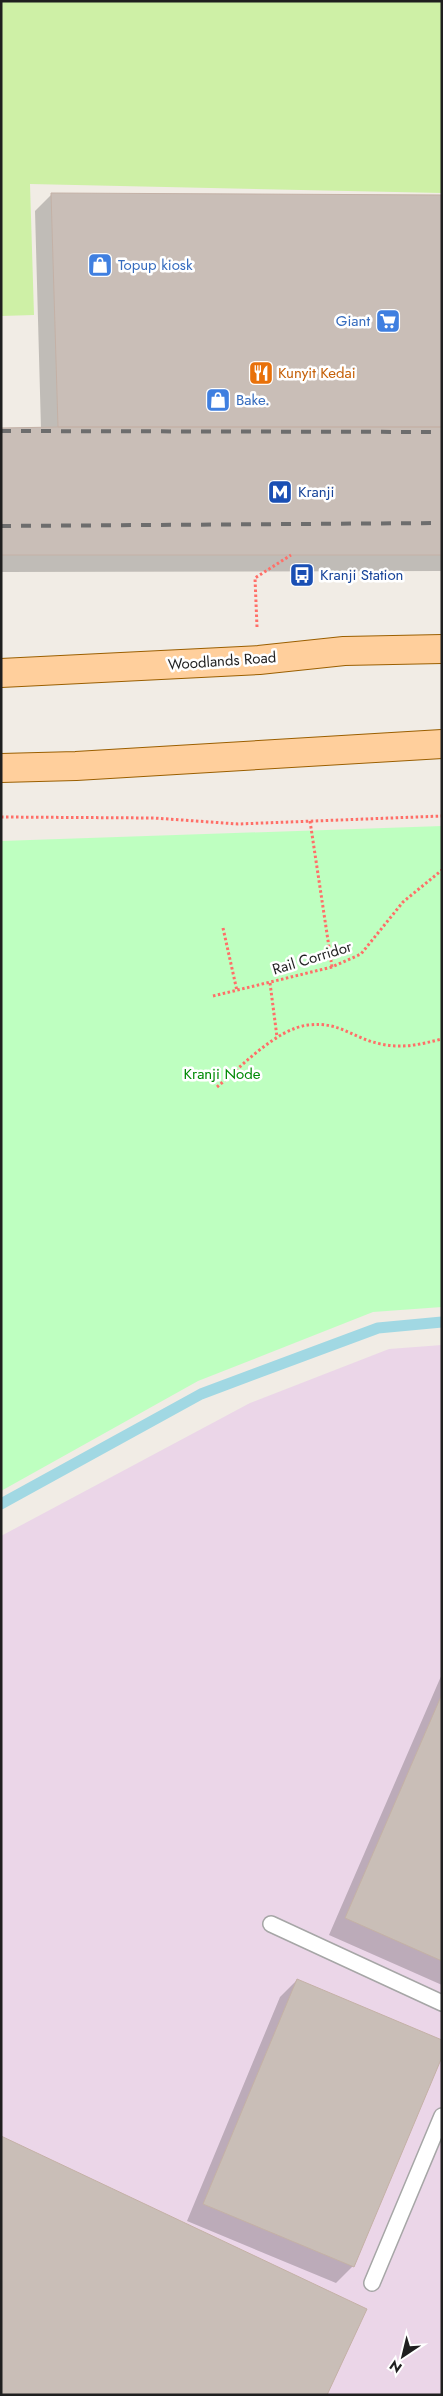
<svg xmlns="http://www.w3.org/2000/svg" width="443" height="2396" font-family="Jost,sans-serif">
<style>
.industrial{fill:#ebd6e8}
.grass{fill:#cef0a6}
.park{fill:#beffc0}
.shadow{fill:#0003}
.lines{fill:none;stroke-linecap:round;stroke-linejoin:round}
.stream{stroke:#a1d8e3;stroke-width:11}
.building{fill:#c9beb7;stroke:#c4b1a6}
.lane-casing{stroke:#a6a6a6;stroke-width:18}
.primary-casing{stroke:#9b5f00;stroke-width:30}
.path{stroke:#ff6f68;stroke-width:3;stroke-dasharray:2.5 2.5;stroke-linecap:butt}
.lane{stroke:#fff;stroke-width:15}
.primary{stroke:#ffcf9c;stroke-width:28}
.rail{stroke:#6d6d6d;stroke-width:4;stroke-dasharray:10 10;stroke-linecap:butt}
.labels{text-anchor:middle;stroke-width:5;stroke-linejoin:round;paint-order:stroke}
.shop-label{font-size:15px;fill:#366cbe;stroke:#fff;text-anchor:start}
.food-label{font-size:15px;fill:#c56008;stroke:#fff;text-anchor:start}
.transit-label{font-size:15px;fill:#164399;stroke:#fff;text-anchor:start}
.street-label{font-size:15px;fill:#1f1f1f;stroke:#fff}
.park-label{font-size:15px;fill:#018a05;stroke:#fff}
</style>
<rect width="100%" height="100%" fill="#f1ece5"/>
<path class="industrial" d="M442,1345V2395H1V1536L250,1403L389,1349Z"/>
<path class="grass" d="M1,1H442V193L30,184L34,315L1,316Z"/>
<path class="park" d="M442,826V1307L373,1312L198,1381L1,1491V841Z"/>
<path class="shadow" d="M52,194L442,196V571L1,572V429H41L35,211Z
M442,1674V1985L329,1935Z
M297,1980L353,2266L336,2283L187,2221L280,1997Z"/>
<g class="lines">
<path class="stream" d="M1,1504L201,1394L378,1328L442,1322"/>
</g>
<path class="building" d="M51,193L442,195V427H58Z
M58,427H442V555H1V428Z
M442,1694V1961L345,1918Z
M297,1979L442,2040V2057L354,2267L203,2204Z
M1,2136L367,2309L327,2395H1Z"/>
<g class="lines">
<defs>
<path id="lane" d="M271,1924L442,2003
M372,2283L442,2116"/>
<path id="primary" d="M1,673L259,660L344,651L442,649
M1,768L76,766L442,744"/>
</defs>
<use href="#lane" class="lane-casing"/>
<use href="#primary" class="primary-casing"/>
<path class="path" d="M257,627L255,578L291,555
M1,817L154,818L238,824L442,816
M310,821L332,967
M223,928L237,991
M270,983L277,1037
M213,996L332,967L361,954L403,902L442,870
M217,1087C241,1067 276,1029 308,1025C340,1021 354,1039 381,1044C403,1049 421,1044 442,1039"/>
<use href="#lane" class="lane"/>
<use href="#primary" class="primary"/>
<path class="rail" d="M1,431L442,432
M1,526L442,523"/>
</g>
<defs>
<symbol id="shop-square" viewBox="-11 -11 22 22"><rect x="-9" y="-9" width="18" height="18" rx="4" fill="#3f7fe0" stroke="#fff"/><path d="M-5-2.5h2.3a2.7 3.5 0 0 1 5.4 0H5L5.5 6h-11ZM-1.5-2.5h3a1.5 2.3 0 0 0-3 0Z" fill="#fff"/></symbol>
<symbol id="supermarket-square" viewBox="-11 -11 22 22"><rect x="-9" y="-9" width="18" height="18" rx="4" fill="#3f7fe0" stroke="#fff"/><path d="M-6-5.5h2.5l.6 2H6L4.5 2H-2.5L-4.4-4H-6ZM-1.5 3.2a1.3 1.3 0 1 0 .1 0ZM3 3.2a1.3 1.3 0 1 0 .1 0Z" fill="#fff"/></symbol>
<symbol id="restaurant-square" viewBox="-11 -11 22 22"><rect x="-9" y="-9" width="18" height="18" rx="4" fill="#e8710a" stroke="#fff"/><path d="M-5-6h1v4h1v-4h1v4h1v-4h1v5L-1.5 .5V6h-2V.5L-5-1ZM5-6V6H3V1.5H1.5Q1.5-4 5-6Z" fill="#fff"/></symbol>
<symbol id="metro-square" viewBox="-11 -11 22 22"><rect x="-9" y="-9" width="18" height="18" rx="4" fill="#1a4fb4" stroke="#fff"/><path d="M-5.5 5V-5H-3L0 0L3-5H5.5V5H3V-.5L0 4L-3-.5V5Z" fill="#fff"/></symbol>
<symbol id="bus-square" viewBox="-11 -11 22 22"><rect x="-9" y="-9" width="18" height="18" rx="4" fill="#1a4fb4" stroke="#fff"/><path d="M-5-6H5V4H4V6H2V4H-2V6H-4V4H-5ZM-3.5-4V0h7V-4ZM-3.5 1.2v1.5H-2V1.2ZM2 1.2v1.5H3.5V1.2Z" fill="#fff"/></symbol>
</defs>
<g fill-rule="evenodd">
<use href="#shop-square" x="86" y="251" width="28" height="28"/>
<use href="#supermarket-square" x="374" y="307" width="28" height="28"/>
<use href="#restaurant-square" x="247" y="359" width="28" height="28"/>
<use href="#shop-square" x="204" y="386" width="28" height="28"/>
<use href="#metro-square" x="266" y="478" width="28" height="28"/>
<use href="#bus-square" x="288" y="561" width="28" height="28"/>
</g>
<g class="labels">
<g class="shop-label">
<text x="118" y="270">Topup kiosk</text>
<text x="370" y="326" text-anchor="end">Giant</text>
<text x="236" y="405">Bake.</text>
</g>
<g class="food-label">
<text x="278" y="378">Kunyit Kedai</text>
</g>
<g class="transit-label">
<text x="298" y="497">Kranji</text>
<text x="320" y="580">Kranji Station</text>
</g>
<g class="street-label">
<text transform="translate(222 661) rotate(-4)" y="5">Woodlands Road</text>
<text transform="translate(312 958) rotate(-17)" y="5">Rail Corridor</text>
</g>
<g class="park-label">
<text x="222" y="1079">Kranji Node</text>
</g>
</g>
<rect width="443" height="2396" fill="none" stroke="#1f1f1f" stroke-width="5"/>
<g transform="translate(403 2356) rotate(215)" stroke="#ffffff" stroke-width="4" paint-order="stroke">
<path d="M0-4L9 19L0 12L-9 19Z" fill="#1f1f1f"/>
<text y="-8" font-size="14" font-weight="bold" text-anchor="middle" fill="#1f1f1f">N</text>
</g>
</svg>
